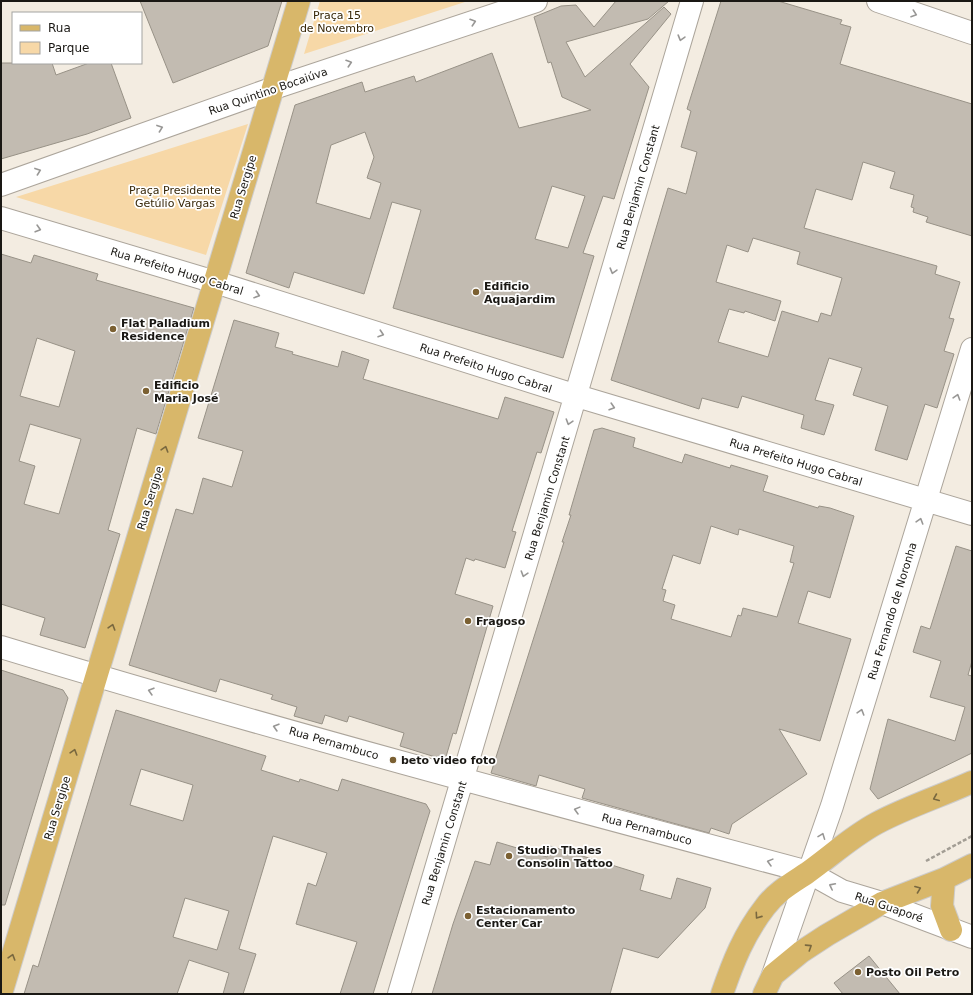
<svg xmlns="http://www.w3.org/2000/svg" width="973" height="995" font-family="'DejaVu Sans',sans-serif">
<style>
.green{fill:#f7d8a7}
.building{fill:#c2bbb1;stroke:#989287;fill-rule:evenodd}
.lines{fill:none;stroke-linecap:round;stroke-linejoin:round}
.minor-casing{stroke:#aca59b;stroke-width:24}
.major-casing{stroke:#cdcccb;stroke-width:24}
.path{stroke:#a29d94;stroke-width:2.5;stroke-dasharray:4 2;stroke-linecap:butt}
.minor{stroke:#fff;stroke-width:22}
.major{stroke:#d8b76a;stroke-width:22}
.oneway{stroke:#989795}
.oneway2{stroke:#79683f}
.poi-dot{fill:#7b6032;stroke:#fff;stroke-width:1.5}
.labels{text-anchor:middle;stroke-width:3.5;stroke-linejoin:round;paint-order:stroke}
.park-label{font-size:11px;fill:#372708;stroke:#fff}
.street-label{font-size:11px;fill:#1a1814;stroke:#fff}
.poi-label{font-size:11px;font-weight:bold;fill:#1a1814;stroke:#fff;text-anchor:start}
</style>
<rect width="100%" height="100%" fill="#f3ece1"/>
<path class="green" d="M320,1H468L304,54Z
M248,124L206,255L16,197Z"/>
<path class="building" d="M140,1H282L268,46L173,83Z
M616,1H669L648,19L566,42L585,77L664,7L671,14L630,64L649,87L614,199L603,196L583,253L594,256L563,358L393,308L421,210L392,202L364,294L294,272L289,288L246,273L295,105L362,82L365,92L414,76L416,82L492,53L519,128L591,110L562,97L551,62L548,63L534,17L561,6L576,5L594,27ZM365,132L374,157L367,178L381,183L370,219L316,203L331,145ZM552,186L585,196L568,248L535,239Z
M721,1H778L842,20L840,24L851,27L840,64L972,104V236L926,222L928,217L913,212L914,208L911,207L914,195L890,188L895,172L863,162L852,200L816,189L804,228L937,266L935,274L960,282L949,318L954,319L944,351L954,354L937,408L925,404L907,460L875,450L888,406L853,395L862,368L829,358L815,400L834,405L824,435L801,428L804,415L742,396L738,408L702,398L699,409L611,380L668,188L686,194L697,152L681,147L691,111L687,109ZM753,238L800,252L797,264L842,278L831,316L821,313L818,322L782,311L768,357L718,342L729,309L744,313L745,311L775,321L781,301L716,282L727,245L748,252Z
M1,63H52L56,75L89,63H111L131,118L87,134L1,159Z
M1,254L31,263L34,255L98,274L96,280L194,308L156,434L137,428L108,530L120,534L85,648L40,635L45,618L1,604ZM37,338L75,351L59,407L20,396ZM30,424L81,439L59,514L24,504L35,466L19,461Z
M234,320L279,333L275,347L293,352L292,354L338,367L342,351L369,360L363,379L498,419L505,397L554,412L541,453L537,452L512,531L516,532L505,568L475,559L474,561L466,558L455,594L493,606L456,734L453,733L445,760L400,746L404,733L349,716L347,722L325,715L322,724L294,716L297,707L271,699L273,695L220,679L216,692L129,665L176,509L193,514L203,478L232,487L243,451L198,438Z
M602,428L635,438L633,447L682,463L685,454L730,468L731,465L768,476L763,491L818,508L819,506L830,508L854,516L830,598L808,591L798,623L851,639L820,741L779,729L807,774L732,824L729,834L711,828L709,833L582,798L585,789L539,775L536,786L491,773L564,542H562L571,515H569L594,430ZM711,526L738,535L739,529L794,546L790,562L794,563L777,617L743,608L741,616L738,615L731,637L671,619L675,605L663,601L666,590L662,589L673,555L700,564Z
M956,546L972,551V661L968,675L972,676V753L878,799L870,789L888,719L955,741L965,707L930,697L941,661L913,652L921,626L930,629Z
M1,670L63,690L68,698L5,905H1Z
M116,710L266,756L261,770L299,782L300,779L338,791L342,779L426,804L430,811L373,994H340L357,942L296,924L308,883L316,886L327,853L273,836L239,949L256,954L243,994H223L229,973L189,960L177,994H24L33,965L38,967ZM141,769L193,785L183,821L130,805ZM185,898L229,911L217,950L173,937Z
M497,842L547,857L550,846L644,875L640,890L671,899L677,878L711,888L705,908L658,958L623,948L610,994H432L453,924L475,861L490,865Z
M869,956L900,994H843L834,983Z"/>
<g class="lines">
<defs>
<path id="minor" d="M878,1L972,33
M1,185L274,88L536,1
M1,218L215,282L577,396L972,514
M1,647C268,728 538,800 808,872L842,891L882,903L972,937
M773,975L832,806L972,349
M399,994L692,1"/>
<path id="major" d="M944,879L942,906L951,930
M1,994L299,1
M722,994C733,962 744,934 765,907C776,892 792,883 807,873C831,856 851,837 877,823C907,807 941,796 972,782
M764,994L773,975L801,952L827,935L882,903L944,879L972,865"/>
</defs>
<use href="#minor" class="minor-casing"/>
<use href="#major" class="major-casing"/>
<path class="path" d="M926,861L972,836"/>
<use href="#minor" class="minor"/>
<use href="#major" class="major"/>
</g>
<defs><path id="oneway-chevron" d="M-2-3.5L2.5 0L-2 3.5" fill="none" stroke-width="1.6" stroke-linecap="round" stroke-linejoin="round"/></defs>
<g class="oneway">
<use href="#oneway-chevron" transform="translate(914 14) rotate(19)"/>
<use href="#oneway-chevron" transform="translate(473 22) rotate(-18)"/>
<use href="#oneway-chevron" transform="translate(681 38) rotate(106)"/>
<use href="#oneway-chevron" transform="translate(349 63) rotate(-18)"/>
<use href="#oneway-chevron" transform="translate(160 128) rotate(-20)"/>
<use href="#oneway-chevron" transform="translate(38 171) rotate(-20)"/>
<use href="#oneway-chevron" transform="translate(38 229) rotate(16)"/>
<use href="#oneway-chevron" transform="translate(613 271) rotate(106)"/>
<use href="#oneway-chevron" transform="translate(257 295) rotate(18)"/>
<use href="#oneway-chevron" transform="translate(381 334) rotate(18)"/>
<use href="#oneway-chevron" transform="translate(957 397) rotate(-73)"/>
<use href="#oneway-chevron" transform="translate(612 407) rotate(17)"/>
<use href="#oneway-chevron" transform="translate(569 422) rotate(107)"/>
<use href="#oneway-chevron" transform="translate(920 521) rotate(-73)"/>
<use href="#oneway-chevron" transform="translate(524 574) rotate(107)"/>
<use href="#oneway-chevron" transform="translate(151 691) rotate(-164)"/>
<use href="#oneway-chevron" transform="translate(861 712) rotate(-73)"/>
<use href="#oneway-chevron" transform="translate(276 727) rotate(-164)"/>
<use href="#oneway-chevron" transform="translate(577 810) rotate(-165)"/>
<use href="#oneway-chevron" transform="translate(822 836) rotate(-69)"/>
<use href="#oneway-chevron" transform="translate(770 862) rotate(-165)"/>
<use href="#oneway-chevron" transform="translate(832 886) rotate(-153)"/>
</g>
<g class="oneway2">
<use href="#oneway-chevron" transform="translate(165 449) rotate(-73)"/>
<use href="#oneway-chevron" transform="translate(112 627) rotate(-73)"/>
<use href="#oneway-chevron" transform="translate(74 752) rotate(-73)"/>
<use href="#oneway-chevron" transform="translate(936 798) rotate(157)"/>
<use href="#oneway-chevron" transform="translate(918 889) rotate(-21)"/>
<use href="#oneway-chevron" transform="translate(758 916) rotate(125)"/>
<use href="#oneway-chevron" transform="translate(809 947) rotate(-33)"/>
<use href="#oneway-chevron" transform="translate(12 957) rotate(-73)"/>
</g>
<g class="poi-dot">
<circle cx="476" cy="292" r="4"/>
<circle cx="113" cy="329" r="4"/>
<circle cx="146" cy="391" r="4"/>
<circle cx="468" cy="621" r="4"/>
<circle cx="393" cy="760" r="4"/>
<circle cx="509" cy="856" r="4"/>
<circle cx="468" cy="916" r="4"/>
<circle cx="858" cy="972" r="4"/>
</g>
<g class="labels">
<g class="park-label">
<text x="337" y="19">Praça 15<tspan x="337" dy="13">de Novembro</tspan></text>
<text x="175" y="194">Praça Presidente<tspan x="175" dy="13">Getúlio Vargas</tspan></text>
</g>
<g class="street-label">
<text transform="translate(268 91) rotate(-19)" y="4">Rua Quintino Bocaiúva</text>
<text transform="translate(243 187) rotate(-73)" y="4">Rua Sergipe</text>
<text transform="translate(638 187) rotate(-74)" y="4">Rua Benjamin Constant</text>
<text transform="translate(177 271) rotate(17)" y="4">Rua Prefeito Hugo Cabral</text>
<text transform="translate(486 368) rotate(18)" y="4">Rua Prefeito Hugo Cabral</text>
<text transform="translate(796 462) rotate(17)" y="4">Rua Prefeito Hugo Cabral</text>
<text transform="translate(150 498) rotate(-73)" y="4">Rua Sergipe</text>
<text transform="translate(547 498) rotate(-73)" y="4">Rua Benjamin Constant</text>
<text transform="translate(892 611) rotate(-73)" y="4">Rua Fernando de Noronha</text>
<text transform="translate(334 743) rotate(16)" y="4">Rua Pernambuco</text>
<text transform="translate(57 808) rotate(-73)" y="4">Rua Sergipe</text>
<text transform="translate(647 829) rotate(15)" y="4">Rua Pernambuco</text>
<text transform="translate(444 843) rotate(-73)" y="4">Rua Benjamin Constant</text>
<text transform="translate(889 907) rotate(19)" y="4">Rua Guaporé</text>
</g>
<g class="poi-label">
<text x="484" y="290">Edificio<tspan x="484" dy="13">Aquajardim</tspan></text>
<text x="121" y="327">Flat Palladium<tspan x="121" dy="13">Residence</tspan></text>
<text x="154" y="389">Edificio<tspan x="154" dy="13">Maria José</tspan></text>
<text x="476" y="625">Fragoso</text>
<text x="401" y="764">beto video foto</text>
<text x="517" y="854">Studio Thales<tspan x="517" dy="13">Consolin Tattoo</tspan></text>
<text x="476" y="914">Estacionamento<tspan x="476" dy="13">Center Car</tspan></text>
<text x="866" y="976">Posto Oil Petro</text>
</g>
</g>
<rect width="973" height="995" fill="none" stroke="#1a1814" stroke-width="4"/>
<rect x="12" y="12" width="130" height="52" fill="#ffffff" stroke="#a3a3a1"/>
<rect x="20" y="25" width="20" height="6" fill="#d8b76a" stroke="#a3a3a1"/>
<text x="48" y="32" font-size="12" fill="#1a1814">Rua</text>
<rect x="20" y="42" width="20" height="12" fill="#f7d8a7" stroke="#a3a3a1"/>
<text x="48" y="52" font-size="12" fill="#1a1814">Parque</text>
</svg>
